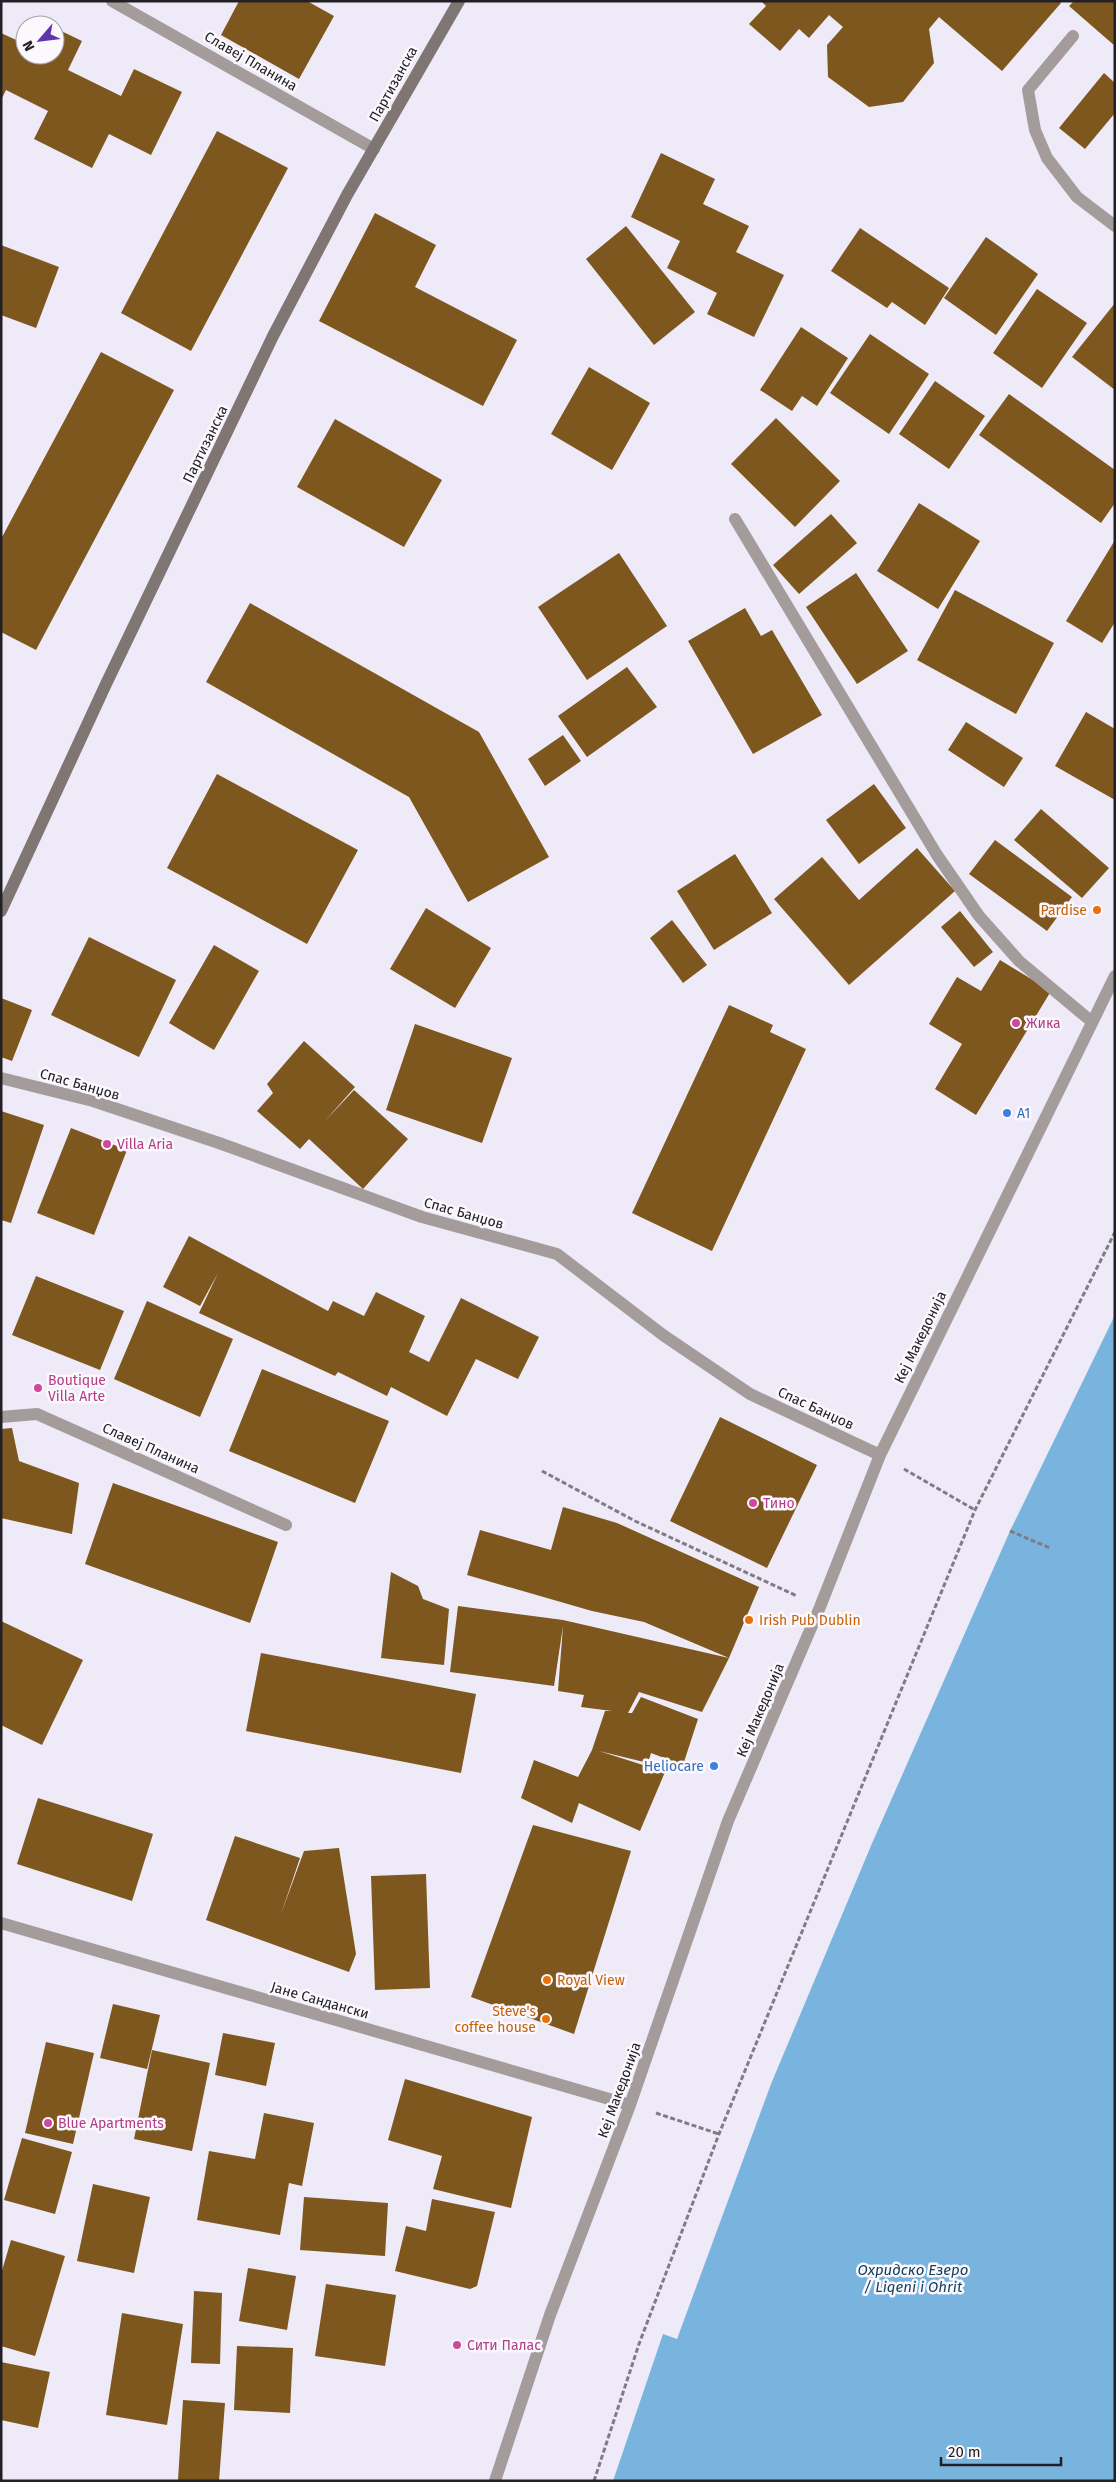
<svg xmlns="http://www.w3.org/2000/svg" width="1116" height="2482" font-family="'Fira Sans',sans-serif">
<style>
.water{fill:#79b4df}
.building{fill:#7d571e}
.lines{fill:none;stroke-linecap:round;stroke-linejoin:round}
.path{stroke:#7f7c85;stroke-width:3;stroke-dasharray:5 2.5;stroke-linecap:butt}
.lane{stroke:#a39c9a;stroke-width:12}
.street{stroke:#a39c9a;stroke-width:12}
.secondary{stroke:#7f7572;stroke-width:12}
.food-dot{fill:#e8710a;stroke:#fbf9fe;stroke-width:2}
.hotel-dot{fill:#d1479c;stroke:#fbf9fe;stroke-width:2}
.shop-dot{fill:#3f7fe0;stroke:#fbf9fe;stroke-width:2}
.labels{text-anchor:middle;stroke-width:5;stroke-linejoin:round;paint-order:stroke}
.street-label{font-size:14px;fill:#222025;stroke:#fbf9fe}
.food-label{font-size:14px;fill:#c56008;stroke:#fbf9fe;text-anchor:end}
.hotel-label{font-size:14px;fill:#b23c85;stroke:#fbf9fe;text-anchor:start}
.shop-label{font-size:14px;fill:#366cbe;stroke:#fbf9fe;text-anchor:start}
.water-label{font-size:15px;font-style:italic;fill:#14415f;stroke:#fbf9fe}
</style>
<rect width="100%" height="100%" fill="#efeaf8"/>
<path class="water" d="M1115,1315V2481H613L663,2334L677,2339L771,2084L873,1841L1010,1531Z"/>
<path class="building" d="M239,1H307L334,16L299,79L221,35Z
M761,1H1059L1061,3L1002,71L939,17L929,29L934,63L903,102L869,107L828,77L827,45L843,27L829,15L809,38L799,29L780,51L749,24L766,6Z
M1074,1H1115V46L1069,6Z
M55,28L82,41L68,70L121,96L134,69L182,92L151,155L109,134L92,168L34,139L48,111L6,90L1,100V33L25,44V55H55Z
M1104,73L1115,83V113L1085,149L1059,128Z
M217,131L288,168L191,351L121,313Z
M661,153L715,179L703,204L749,226L736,252L784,275L754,337L707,314L717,293L667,268L680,241L631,217Z
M375,213L436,245L415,287L517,340L483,406L319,321Z
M626,226L695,312L654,345L586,259Z
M860,228L949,288L925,325L892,302L887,308L831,271Z
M986,237L1038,274L996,335L944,298Z
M1,245L59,267L36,328L1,315Z
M1037,289L1087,323L1042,388L993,353Z
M1115,303V390L1072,357Z
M801,327L848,358L817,406L802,396L792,411L760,390Z
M870,334L929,374L889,434L830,393Z
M101,352L174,390L36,650L1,632V539Z
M589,367L650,403L612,470L551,434Z
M935,381L985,416L949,469L899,434Z
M1009,394L1115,470V503L1101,523L979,435Z
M776,418L840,481L795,527L731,464Z
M335,419L442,480L404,547L297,487Z
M919,503L980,541L938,609L877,571Z
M831,514L857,543L799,594L773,565Z
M1115,540V622L1102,643L1066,621Z
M619,553L667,626L587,680L538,607Z
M856,573L908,651L857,684L806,607Z
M955,590L1054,643L1016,714L917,660Z
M250,603L479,732L549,857L468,902L409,797L206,682Z
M745,608L761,636L772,630L822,715L753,754L688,641Z
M627,667L657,707L587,757L558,716Z
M1086,712L1115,729V800L1055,766Z
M966,722L1023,758L1004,787L948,750Z
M563,735L581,761L545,786L528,759Z
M217,774L358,850L307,944L167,868Z
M874,784L906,828L859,864L826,820Z
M1041,809L1109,868L1082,898L1014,840Z
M995,840L1072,897L1047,931L969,874Z
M917,848L955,891L849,985L774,899L822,857L859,900Z
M735,854L772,913L714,950L677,891Z
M426,908L491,948L455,1008L390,969Z
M960,911L993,952L974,967L941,927Z
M672,920L707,965L683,983L650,938Z
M89,937L176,980L139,1057L51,1015Z
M214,945L259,971L214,1050L169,1023Z
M1000,960L1051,991L976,1115L935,1089L962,1044L929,1024L957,977L981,991Z
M1,998L32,1010L12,1061L1,1057Z
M729,1005L773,1025L770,1032L806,1049L712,1251L632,1213Z
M415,1024L512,1058L482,1143L386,1110Z
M304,1041L355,1087L324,1122L354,1090L408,1139L363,1189L309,1139L300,1149L257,1111L273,1093L267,1084Z
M1,1111L44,1125L11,1223L1,1220Z
M71,1128L127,1150L94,1235L37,1213Z
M189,1236L328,1311L333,1301L364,1316L376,1292L425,1316L409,1352L429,1362L461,1298L539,1337L518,1379L476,1359L447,1416L391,1387L387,1396L338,1372L335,1376L199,1313L218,1273L200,1306L163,1287Z
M36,1276L124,1311L100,1370L12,1335Z
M147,1301L233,1339L200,1417L114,1379Z
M262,1369L389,1421L355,1503L229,1451Z
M720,1417L817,1465L767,1568L670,1521Z
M12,1428L19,1461L79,1483L72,1534L1,1518V1429Z
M113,1483L278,1542L250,1623L85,1564Z
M563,1507L617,1523L759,1587L729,1658L702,1712L639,1692L628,1713H632L641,1697L698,1719L683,1765L651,1753L648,1763L599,1751L665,1772L640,1831L579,1803L572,1823L521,1798L534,1760L578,1777L592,1750L605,1711H612L581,1707L584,1695L558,1691L563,1626L554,1686L450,1672L458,1606L563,1620L729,1658L644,1622L592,1611L467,1575L480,1530L551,1550Z
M391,1572L418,1586L423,1599L449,1609L444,1665L381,1658Z
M1,1621L83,1660L42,1745L1,1725Z
M261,1653L476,1694L461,1773L246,1731Z
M38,1798L153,1834L132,1901L17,1864Z
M533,1825L631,1851L574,2034L471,1997Z
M235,1836L300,1858L281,1914L304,1851L339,1848L356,1954L349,1972L206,1920Z
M426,1874L430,1988L375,1990L371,1876Z
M113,2004L160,2015L147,2069L100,2058Z
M223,2033L275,2043L266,2086L215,2075Z
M46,2042L94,2053L73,2144L25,2133Z
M152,2050L210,2063L192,2151L134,2139Z
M405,2079L532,2117L511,2208L433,2189L442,2156L388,2140Z
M264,2113L314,2123L302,2186L289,2183L280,2235L197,2220L209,2151L255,2159Z
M22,2138L72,2152L55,2214L4,2200Z
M93,2184L150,2197L134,2273L77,2261Z
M304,2197L388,2203L385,2256L300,2250Z
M432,2199L495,2212L477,2286L470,2289L395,2271L406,2226L426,2231Z
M11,2240L65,2256L35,2356L1,2346V2274Z
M248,2268L296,2276L287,2330L239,2321Z
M326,2284L396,2295L385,2366L315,2356Z
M194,2291L222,2293L220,2364L191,2363Z
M122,2313L183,2324L167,2425L106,2415Z
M237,2346L293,2348L290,2413L234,2410Z
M1,2362L50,2372L38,2428L1,2420Z
M183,2400L225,2403L219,2481L178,2480Z"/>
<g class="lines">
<path class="path" d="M904,1469L975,1510
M542,1471L635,1521L797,1596
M1010,1531L1050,1548
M656,2113L719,2134
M594,2481L639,2344L719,2134L975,1510L1115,1232"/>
<path class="lane" d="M735,519L937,855L979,916L1019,961L1091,1021"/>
<path class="street" d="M112,1L374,149
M1073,36L1028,90L1035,130L1047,158L1077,197L1115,226
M1,1078L93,1101L219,1143L422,1217L557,1254L663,1335L750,1394L880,1455
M1,1417L37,1414L286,1525
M1,1923L630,2105
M495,2481L550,2315L630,2105L728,1821L820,1607L880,1455L1115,976"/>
<path class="secondary" d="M1,911L106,684L273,336L347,195L459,1"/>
</g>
<g class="food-dot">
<circle cx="1097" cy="910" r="5"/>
<circle cx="749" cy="1620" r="5"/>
<circle cx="547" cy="1980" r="5"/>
<circle cx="546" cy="2019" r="5"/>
</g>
<g class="hotel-dot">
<circle cx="1016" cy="1023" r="5"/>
<circle cx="107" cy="1144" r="5"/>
<circle cx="38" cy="1388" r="5"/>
<circle cx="753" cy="1503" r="5"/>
<circle cx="48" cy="2123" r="5"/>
<circle cx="457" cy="2345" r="5"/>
</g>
<g class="shop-dot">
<circle cx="1007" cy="1113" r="5"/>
<circle cx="714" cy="1766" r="5"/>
</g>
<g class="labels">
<g class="street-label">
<text transform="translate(251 61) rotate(30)" y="5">Славеј Планина</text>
<text transform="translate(393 84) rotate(-61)" y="5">Партизанска</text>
<text transform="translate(205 444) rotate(-64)" y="5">Партизанска</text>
<text transform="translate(80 1084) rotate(16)" y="5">Спас Банџов</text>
<text transform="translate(464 1213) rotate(16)" y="5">Спас Банџов</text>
<text transform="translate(920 1337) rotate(-64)" y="5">Кеј Македонија</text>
<text transform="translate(816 1408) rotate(25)" y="5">Спас Банџов</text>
<text transform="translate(151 1448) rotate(24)" y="5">Славеј Планина</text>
<text transform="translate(760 1710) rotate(-67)" y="5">Кеј Македонија</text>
<text transform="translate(320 2000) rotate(16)" y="5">Јане Сандански</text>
<text transform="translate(619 2090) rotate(-70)" y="5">Кеј Македонија</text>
</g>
<g class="food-label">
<text x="1087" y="915">Pardise</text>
<text x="759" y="1625" text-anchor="start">Irish Pub Dublin</text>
<text x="557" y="1985" text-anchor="start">Royal View</text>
<text x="536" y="2016">Steve's<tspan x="536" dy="16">coffee house</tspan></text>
</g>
<g class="hotel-label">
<text x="1026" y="1028">Жика</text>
<text x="117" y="1149">Villa Aria</text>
<text x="48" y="1385">Boutique<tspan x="48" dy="16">Villa Arte</tspan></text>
<text x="763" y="1508">Тино</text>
<text x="58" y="2128">Blue Apartments</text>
<text x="467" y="2350">Сити Палас</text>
</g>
<g class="shop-label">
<text x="1017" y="1118">A1</text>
<text x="704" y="1771" text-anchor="end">Heliocare</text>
</g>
<g class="water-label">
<text x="913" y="2275">Охридско Езеро<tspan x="913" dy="17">/ Liqeni i Ohrit</tspan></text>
</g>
</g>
<rect width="1116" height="2482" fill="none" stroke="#222025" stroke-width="5"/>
<g transform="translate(40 40) rotate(242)"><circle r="24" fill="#fbf9fe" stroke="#a4a2a7"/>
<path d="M0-4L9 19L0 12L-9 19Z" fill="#5f35ad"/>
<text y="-8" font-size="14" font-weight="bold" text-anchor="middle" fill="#222025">N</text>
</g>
<path d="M941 2457v8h120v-8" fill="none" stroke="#222025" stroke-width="2.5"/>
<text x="948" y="2457" font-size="15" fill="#222025" stroke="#fbf9fe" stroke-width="4" paint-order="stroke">20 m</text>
</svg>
